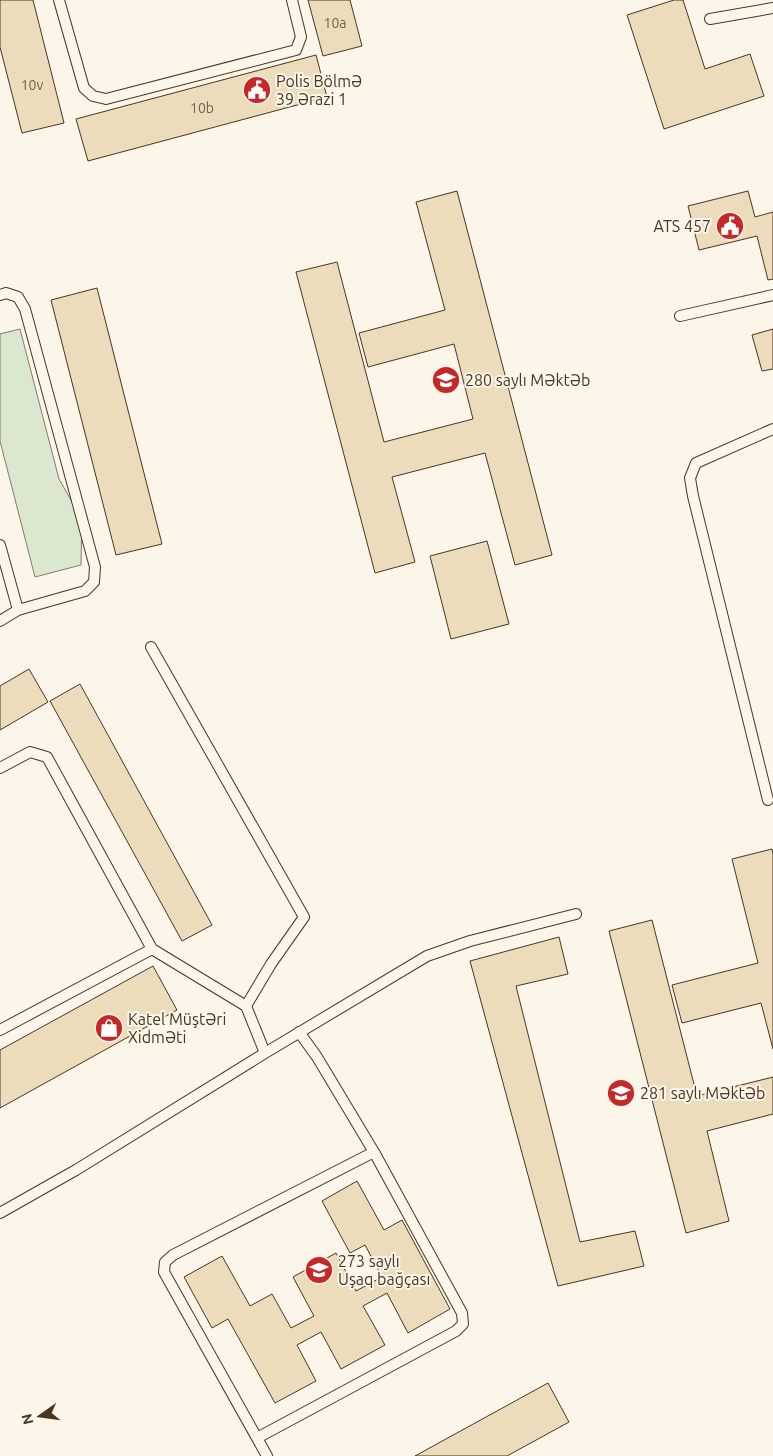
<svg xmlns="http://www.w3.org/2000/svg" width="773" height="1456" font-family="Ubuntu,sans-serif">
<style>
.green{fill:#dce7d0;stroke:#887966}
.building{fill:#ecdcbc;stroke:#4a3520}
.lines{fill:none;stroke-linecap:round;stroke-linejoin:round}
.service-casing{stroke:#4a3520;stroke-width:12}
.service{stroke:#fbf6e9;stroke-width:10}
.labels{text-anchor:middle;stroke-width:4;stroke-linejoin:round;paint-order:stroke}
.number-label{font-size:14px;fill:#725f47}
.poi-label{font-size:16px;fill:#4a3520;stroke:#fbf6e9;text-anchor:start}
</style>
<rect width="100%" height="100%" fill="#fbf6e9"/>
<path class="green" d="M20,329L59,479L82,519L81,565L35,577L0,441V334Z"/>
<path class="building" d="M0,0H33L64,123L22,133L0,47Z
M308,0H350L362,46L323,56Z
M674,0H683L705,69L750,54L764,96L664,129L627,15Z
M316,55L327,97L88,161L76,119Z
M457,191L552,555L515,565L485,453L392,477L415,562L375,573L296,272L337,262L384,442L473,419L454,344L368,367L359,333L445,310L416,202Z
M748,191L755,217L773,212V279L768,280L757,236L699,250L688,206Z
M97,288L162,544L116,555L51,300Z
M773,329V369L762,371L752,335Z
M487,541L509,624L451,639L430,556Z
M29,669L48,702L0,730V686Z
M80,684L212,925L182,941L50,701Z
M772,849L773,854V1049L761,1003L682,1023L672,985L758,963L732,859Z
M652,920L697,1096L773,1077V1114L707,1131L729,1221L686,1233L609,931Z
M559,937L568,974L516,986L580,1242L635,1231L644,1266L558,1286L470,961Z
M153,966L177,1010L0,1108V1050Z
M357,1181L384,1230L402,1220L450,1309L408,1333L387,1293L363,1306L385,1345L341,1369L321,1332L297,1345L316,1381L275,1403L228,1319L212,1328L184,1277L222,1256L250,1306L272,1294L291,1328L314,1316L293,1277L336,1253L356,1291L382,1277L365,1245L350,1253L322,1201Z
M548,1383L569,1422L507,1456H415Z"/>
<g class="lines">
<defs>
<path id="service" d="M59,0L84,88L93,96L106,99L296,50L301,37L292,0
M710,19L773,8
M0,295L6,293L18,297L25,309L95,567L94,582L85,591L18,610L0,545
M680,316L773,295
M0,621L18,610
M151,647L304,917L271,964L246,1006L265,1053
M0,768L30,752L47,757L152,949L246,1006
M768,800L693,496L690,478L696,463L773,429
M0,1030L152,949
M0,1213L76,1170L265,1053L427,956L470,941L576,914
M257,1438L456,1331L463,1324L462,1313L374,1152L317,1057L299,1032
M267,1456L164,1272L165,1262L173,1255L374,1152"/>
</defs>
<use href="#service" class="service-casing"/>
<use href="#service" class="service"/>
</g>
<defs>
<symbol id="civic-disc" viewBox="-11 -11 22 22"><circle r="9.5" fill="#c62828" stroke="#fbf6e9"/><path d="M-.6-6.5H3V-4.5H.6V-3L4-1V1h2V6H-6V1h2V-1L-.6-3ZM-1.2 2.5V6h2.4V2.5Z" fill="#fff"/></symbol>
<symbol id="school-disc" viewBox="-11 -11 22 22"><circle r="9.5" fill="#c62828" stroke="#fbf6e9"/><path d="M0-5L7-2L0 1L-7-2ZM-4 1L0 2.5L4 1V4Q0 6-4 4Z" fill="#fff"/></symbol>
<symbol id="shop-disc" viewBox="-11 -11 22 22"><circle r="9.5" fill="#c62828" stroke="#fbf6e9"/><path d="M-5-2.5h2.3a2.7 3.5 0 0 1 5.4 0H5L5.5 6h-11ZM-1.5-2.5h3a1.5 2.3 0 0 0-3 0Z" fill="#fff"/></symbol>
</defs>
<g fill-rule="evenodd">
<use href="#civic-disc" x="241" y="74" width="32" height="32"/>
<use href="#civic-disc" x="714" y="210" width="32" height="32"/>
<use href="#school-disc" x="430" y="364" width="32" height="32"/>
<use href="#shop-disc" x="93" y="1012" width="32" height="32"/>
<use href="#school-disc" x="605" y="1077" width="32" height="32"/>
<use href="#school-disc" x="303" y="1254" width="32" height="32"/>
</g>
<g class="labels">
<g class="number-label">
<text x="335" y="28">10a</text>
<text x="32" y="90">10v</text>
<text x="202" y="113">10b</text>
</g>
<g class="poi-label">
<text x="276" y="87">Polis Bölmə<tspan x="276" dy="18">39 Ərazi 1</tspan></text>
<text x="711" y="232" text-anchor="end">ATS 457</text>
<text x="465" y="386">280 saylı Məktəb</text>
<text x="128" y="1025">Katel Müştəri<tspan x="128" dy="18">Xidməti</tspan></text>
<text x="640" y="1099">281 saylı Məktəb</text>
<text x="338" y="1267">273 saylı<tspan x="338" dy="18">Uşaq bağçası</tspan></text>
</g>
</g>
<g transform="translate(40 1416) rotate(256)" stroke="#fbf6e9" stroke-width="4" paint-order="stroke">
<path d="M0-4L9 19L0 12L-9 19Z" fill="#4a3520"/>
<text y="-8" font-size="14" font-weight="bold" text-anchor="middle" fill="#4a3520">N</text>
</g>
</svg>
